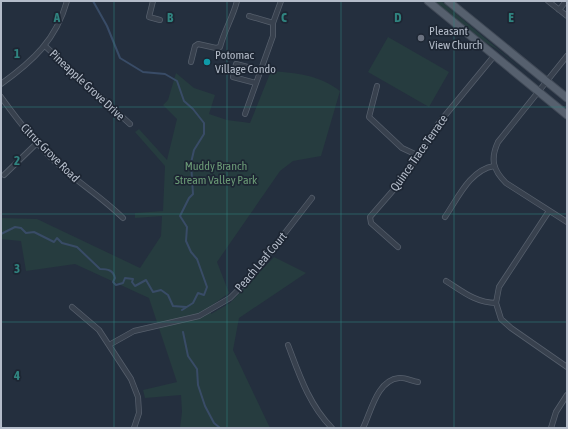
<svg xmlns="http://www.w3.org/2000/svg" width="568" height="429" font-family="'Asap Condensed',sans-serif">
<style>
.green{fill:#263c3f}
.lines{fill:none;stroke-linecap:round;stroke-linejoin:round}
.stream{stroke:#394c67;stroke-width:2}
.street-casing{stroke:#565f6c;stroke-width:6}
.primary-casing{stroke:#414a57;stroke-width:9}
.street{stroke:#38414e;stroke-width:4.5}
.primary{stroke:#56606e;stroke-width:7}
.grid{fill:none;stroke:#308480;stroke-width:1;stroke-opacity:0.55}
.worship-dot{fill:#6b7280;stroke:#1d2633;stroke-width:1.5}
.culture-dot{fill:#0f9aa8;stroke:#1d2633;stroke-width:1.5}
.labels{text-anchor:middle;stroke-width:3.5;stroke-linejoin:round;paint-order:stroke}
.poi-label{font-size:12px;fill:#b4bcc9;stroke:#1d2633;text-anchor:start}
.street-label{font-size:12px;fill:#b4bcc9;stroke:#1d2633}
.park-label{font-size:12px;fill:#6b9a76;stroke:#1d2633}
.grid-label{font-size:13px;text-anchor:middle;font-weight:bold;fill:#308480;stroke:#1d2633;stroke-width:3.5;stroke-linejoin:round;paint-order:stroke}
</style>
<rect width="100%" height="100%" fill="#242f3e"/>
<path class="green" d="M433,1H441L530,76L497,49L479,39Z
M388,37L449,72L429,107L368,72Z
M271,71C296,73 320,75 340,91L321,156L293,161L280,171L217,262L229,293L211,306V314L230,303L274,257L306,273L239,318L233,350L270,428H180L182,412L181,395L145,398L143,390L177,382L149,298L75,264L26,271L21,241L1,239V218L37,219L140,268L161,236L162,216L135,218V213L163,211L165,166L135,132L139,129L167,160L177,119L163,105L168,100L176,73L194,88L215,95L209,114L227,120L250,123Z"/>
<g class="lines">
<path class="stream" d="M93,1L107,26L120,58L143,72L165,74L177,81L184,101L193,109L204,123V134L194,150L191,163L193,194L189,198L180,216L187,227L186,241L191,252L197,259L207,287L204,295L198,293L193,303L182,310
M1,234L15,227L21,228L26,233L34,232L54,242L57,238L62,243L77,247L100,269C108,269 113,270 115,278L113,282L116,285L123,283L125,278L133,279L132,282L135,286L146,280L153,292L161,290L168,295L173,306L186,307
M183,332L188,356L197,369L198,385L205,406L214,423L220,428"/>
<defs>
<path id="street" d="M153,1L149,17L160,20
M548,1L567,16
M559,10L566,1
M249,16L273,23
M45,46L130,124
M567,56L498,142C490,159 493,170 506,183L567,222
M191,62L195,46L198,44L216,48L220,47C224,31 233,17 237,1
M256,83L233,77L236,64L260,70
M1,84C33,61 56,40 67,1
M377,86L369,117L402,148L417,155
M1,97C19,122 38,147 61,167C82,185 104,199 123,218
M245,114L273,36V23L281,1
M4,175L37,143
M549,211L499,287L496,303L501,319L511,328L567,367
M445,217C458,198 470,170 494,166
M398,247L371,223L370,217L403,179L438,124L494,56
M446,281C462,291 476,303 496,303
M72,307L99,330L131,379L138,397L139,413L134,428
M109,345L134,331L199,316L230,298L250,278L312,198
M288,345C299,374 309,405 332,428
M363,428C371,412 377,380 399,378C404,377 412,381 418,382
M551,428L556,412L567,395"/>
<path id="primary" d="M428,1L567,115
M448,1L567,98"/>
</defs>
<use href="#street" class="street-casing"/>
<use href="#primary" class="primary-casing"/>
<use href="#street" class="street"/>
<use href="#primary" class="primary"/>
</g>
<path class="grid" d="M114,1V428M227,1V428M341,1V428M454,1V428M1,107H567M1,214H567M1,322H567"/>
<circle class="worship-dot" cx="421" cy="38" r="4"/>
<circle class="culture-dot" cx="207" cy="62" r="4"/>
<g class="labels">
<g class="poi-label">
<text x="429" y="35">Pleasant<tspan x="429" dy="14">View Church</tspan></text>
<text x="215" y="59">Potomac<tspan x="215" dy="14">Village Condo</tspan></text>
</g>
<g class="street-label">
<text transform="translate(87 85) rotate(43)" y="4">Pineapple Grove Drive</text>
<text transform="translate(50 153) rotate(45)" y="4">Citrus Grove Road</text>
<text transform="translate(419 153) rotate(-55)" y="4">Quince Trace Terrace</text>
<text transform="translate(261 262) rotate(-50)" y="4">Peach Leaf Court</text>
</g>
<g class="park-label">
<text x="216" y="170">Muddy Branch<tspan x="216" dy="14">Stream Valley Park</tspan></text>
</g>
</g>
<g class="grid-label">
<text x="57" y="22">A</text>
<text x="170" y="22">B</text>
<text x="284" y="22">C</text>
<text x="398" y="22">D</text>
<text x="511" y="22">E</text>
<text x="17" y="58">1</text>
<text x="17" y="165">2</text>
<text x="17" y="273">3</text>
<text x="17" y="380">4</text>
</g>
<rect width="568" height="429" fill="none" stroke="#b4bcc9" stroke-width="4"/>
</svg>
